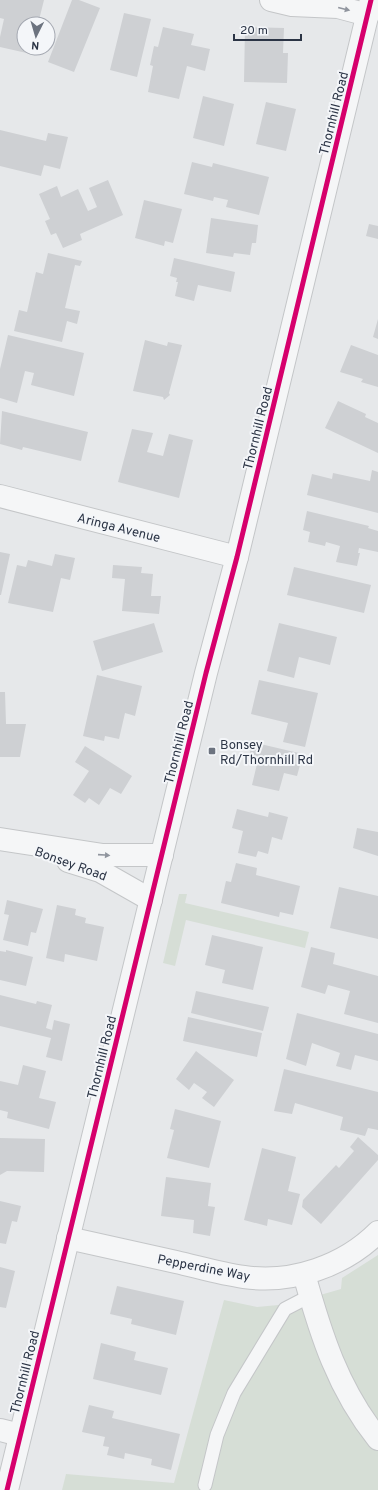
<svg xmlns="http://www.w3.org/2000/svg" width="378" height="1490" font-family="Overpass,sans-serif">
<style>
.green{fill:#d6ded6}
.building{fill:#ced0d3}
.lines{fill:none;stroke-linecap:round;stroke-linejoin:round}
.service-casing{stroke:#c4c6c8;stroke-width:15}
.minor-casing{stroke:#c4c6c8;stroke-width:24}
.tertiary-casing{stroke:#c4c6c8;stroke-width:24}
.service{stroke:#f5f6f7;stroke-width:13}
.minor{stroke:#f5f6f7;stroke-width:22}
.tertiary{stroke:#f5f6f7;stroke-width:22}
.cycleway-casing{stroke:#f4f6f9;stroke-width:8}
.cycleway{stroke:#d6006c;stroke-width:5}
.oneway{fill:#90959e}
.poi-dot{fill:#6c737f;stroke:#f4f6f9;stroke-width:1.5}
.labels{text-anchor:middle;stroke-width:4;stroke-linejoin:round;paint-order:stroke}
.street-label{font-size:13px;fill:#2b3445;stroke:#f4f6f9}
.poi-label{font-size:13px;fill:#2b3445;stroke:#f4f6f9;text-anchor:start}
</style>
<rect width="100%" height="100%" fill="#e6e8ea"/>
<path class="green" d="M179,894H187L185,903L309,932L305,948L186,920L175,966L163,963Z
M378,1255V1490H62L66,1474L174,1483L224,1300L257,1307L289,1304L341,1289L342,1278Z"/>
<path class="building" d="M0,0H44L38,24H24V48H33L31,54L0,47V37L4,19L0,18Z
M72,0H79L100,8L74,72L48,62Z
M124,13L151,19L137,77L110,70Z
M163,27L194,34L191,45L210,49L205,71L187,66L179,99L148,92L153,66L150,65L154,46L158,47Z
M245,27L284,28L283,53H288L287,83L244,82Z
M203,96L234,104L224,146L193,138Z
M266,102L296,109L286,151L256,144Z
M0,130L46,141L48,133L68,137L60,169L44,165L41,176L0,166Z
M192,162L212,167L213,163L269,177L259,215L226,207L228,200L214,197L213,201L184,194Z
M108,180L123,215L80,234L82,240L63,248L56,233L51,235L45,221L50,219L39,194L57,186L61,197L78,189L88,211L97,207L89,188Z
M144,200L182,209L173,243L165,241L164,246L135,238Z
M211,218L258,225L256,243H252L250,255L234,253L233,257L206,253Z
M369,224L378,226V239L366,236Z
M48,253L82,261L80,266L75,265L65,308L80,311L77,324L67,321L62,342L14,331L19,310L27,312L36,272L43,274Z
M174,258L235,272L231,292L198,285L194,301L175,296L178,282H176L177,278L170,276Z
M378,319V339L373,337Z
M8,335L84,353L74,396L31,385L34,373L25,371L17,403L0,398V369Z
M145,340L167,346L168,342L182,345L169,393L170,395L164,400L163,397L133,391Z
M351,345L378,355V387L361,382L363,379L340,372Z
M338,401L366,414L365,417L378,423V453L325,428Z
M2,411L88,432L81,461L23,447L22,450L0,444Z
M132,429L153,433L147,452L163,456L169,434L193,440L179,498L118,482Z
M372,470L378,472V513L307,495L312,474L332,479L333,473L370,481Z
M307,511L369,526L368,528L378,531V552L359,548L358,553H360L357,566L336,562L340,546L326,542L325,546L308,542L310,532L303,530Z
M0,552L10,554L1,595H0Z
M55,554L75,558L70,580L61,578L53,612L8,603L17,565L26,567L28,560L52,566Z
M113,565L142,567L141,573L153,574L151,596H161L159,614L122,611L125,579L112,578Z
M294,567L371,585L364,613L287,595Z
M154,623L163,652L102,671L93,641Z
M279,623L337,637L330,665L299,657L294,678L267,671Z
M97,675L142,686L135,716L125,713L119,739L105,736L104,741L83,736Z
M259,680L318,693L305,747L283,742L288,723L251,714Z
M0,692H5L6,724H26L20,757H0Z
M252,742L303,754L297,776L284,773L279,791L252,785L257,764L248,762Z
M85,746L132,776L121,794L110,788L99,805L89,798L85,803L73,795L89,771L75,762Z
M237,809L268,817L269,812L288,817L282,840L272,837L268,854L258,851L256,857L238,853L243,831L232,828Z
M357,828L378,832V856L353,848Z
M236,863L257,868L256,875L300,886L293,915L280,912L279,917L221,903L226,881L231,882Z
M339,887L378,896V939L330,928Z
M7,900L43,909L36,933L31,932L28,946L3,940L9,915L4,914Z
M57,905L76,909L75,915L86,918L85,923L104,927L97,961L65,954L64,962L46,958Z
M212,935L263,947L253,990L222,983L225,970L205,965Z
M311,947L335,953L333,964L378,976V1023L344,1014L350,991L328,985L325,994L301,987Z
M6,950L33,957L26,986L0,980V951L6,952Z
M196,991L269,1007L263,1031L191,1013Z
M0,995L36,1004L37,1001L52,1005L46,1028L52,1030L54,1020L70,1024L62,1061L46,1057L51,1038L0,1026Z
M297,1013L378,1034V1061L355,1055L351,1070L336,1066L340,1053L312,1043L306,1066L286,1059Z
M188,1017L262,1033L257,1057L183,1041Z
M196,1051L234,1080L214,1107L202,1098L207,1092L194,1083L189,1090L176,1079Z
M23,1065L46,1071L39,1098L56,1102L49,1129L7,1118L8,1112L0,1110V1081L18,1085Z
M284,1069L378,1092V1130L368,1128L365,1136L340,1130L343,1117L295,1103L292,1114L274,1111Z
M175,1109L221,1121L209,1168L167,1158L174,1130L170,1129Z
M358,1137L378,1155V1160L321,1224L302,1207L303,1200L336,1165L339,1168L354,1151L350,1147Z
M0,1138L45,1139L44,1172L7,1171L0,1175Z
M262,1148L296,1157L288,1191L300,1194L292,1225L268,1219L267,1226L244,1220Z
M166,1177L211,1183L208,1206L215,1207L210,1236L193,1233L194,1220L161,1216Z
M0,1201L21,1206L17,1222L12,1221L6,1244L0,1243Z
M0,1267L15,1271L6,1308L0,1307Z
M117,1286L184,1301L176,1335L131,1324L132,1319L110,1314Z
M101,1343L136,1352L134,1360L168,1368L161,1395L93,1379Z
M89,1405L114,1411L112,1418L180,1434L171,1470L151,1465L152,1459L125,1453L124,1459L107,1455L109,1447L103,1446L105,1437L82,1432Z"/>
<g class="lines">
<defs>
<path id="service" d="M205,1485L217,1435L234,1393L285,1309L310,1296"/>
<path id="minor" d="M271,0L292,5L338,7L368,15
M0,496L237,557
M0,839L103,855H162
M68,861L100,871L151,900
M68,1238C104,1246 140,1254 176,1262C198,1267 221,1274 244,1277C292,1284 344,1266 378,1232
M304,1274C321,1335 338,1389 378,1439
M0,1430L20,1435"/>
<path id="tertiary" d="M7,1490L206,673L237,557L371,0"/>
</defs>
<use href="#service" class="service-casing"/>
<use href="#minor" class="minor-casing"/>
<use href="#tertiary" class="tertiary-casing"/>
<use href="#service" class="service"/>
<use href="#minor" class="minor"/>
<use href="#tertiary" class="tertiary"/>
<defs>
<path id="cycleway" d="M7,1490L206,673L237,557L371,0"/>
</defs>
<use href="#cycleway" class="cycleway-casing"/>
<use href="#cycleway" class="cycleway"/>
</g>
<defs><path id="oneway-solid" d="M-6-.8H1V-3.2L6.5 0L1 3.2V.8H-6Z"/></defs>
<g class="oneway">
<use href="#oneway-solid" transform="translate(344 9) rotate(14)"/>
<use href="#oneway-solid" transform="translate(104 855) rotate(4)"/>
</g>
<rect class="poi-dot" x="208" y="747" width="8" height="8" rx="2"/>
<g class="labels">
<g class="street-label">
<text transform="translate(333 113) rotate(-76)" y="5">Thornhill Road</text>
<text transform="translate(257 428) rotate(-76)" y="5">Thornhill Road</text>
<text transform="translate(119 527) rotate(14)" y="5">Aringa Avenue</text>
<text transform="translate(178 742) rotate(-76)" y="5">Thornhill Road</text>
<text transform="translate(71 863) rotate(20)" y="5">Bonsey Road</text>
<text transform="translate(101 1057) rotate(-76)" y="5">Thornhill Road</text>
<text transform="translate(204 1267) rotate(11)" y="5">Pepperdine Way</text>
<text transform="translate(24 1372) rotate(-76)" y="5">Thornhill Road</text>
</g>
<g class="poi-label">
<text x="220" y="749">Bonsey<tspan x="220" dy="15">Rd/Thornhill Rd</tspan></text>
</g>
</g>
<g transform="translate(36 36) rotate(185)"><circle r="19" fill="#f4f6f9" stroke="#a4a8b1"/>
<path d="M0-3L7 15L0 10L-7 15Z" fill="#6c737f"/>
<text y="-6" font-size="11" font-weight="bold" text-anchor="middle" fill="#2b3445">N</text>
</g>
<path d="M234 34v6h67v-6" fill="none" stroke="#2b3445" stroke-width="2"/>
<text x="240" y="34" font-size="12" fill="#2b3445" stroke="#f4f6f9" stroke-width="3" paint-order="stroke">20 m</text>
</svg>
